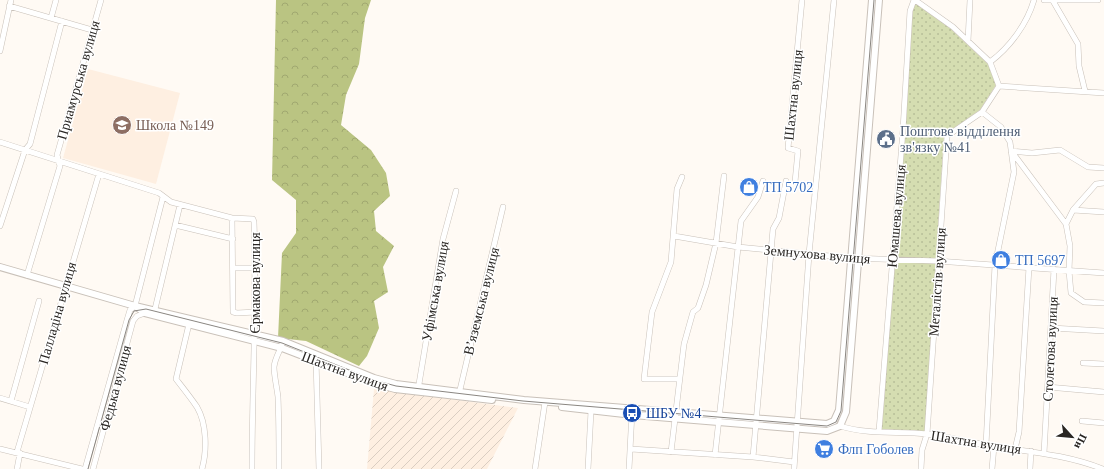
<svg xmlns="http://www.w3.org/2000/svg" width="1104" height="469" font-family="'Times New Roman',serif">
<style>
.built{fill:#feefe1}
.industrial{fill:url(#industrial-furrows)}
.green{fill:url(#green-dots)}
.forest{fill:url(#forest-crowns)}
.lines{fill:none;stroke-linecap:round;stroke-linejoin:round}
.minor-casing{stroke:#c9c1b9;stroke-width:6}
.major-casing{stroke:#c9c1b9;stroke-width:8}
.minor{stroke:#fff;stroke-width:5}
.major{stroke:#fff;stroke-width:6}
.tram{stroke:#8a8681;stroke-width:1}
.labels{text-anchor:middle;stroke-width:3;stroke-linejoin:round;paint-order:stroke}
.street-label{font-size:14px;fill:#292623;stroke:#fff}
.education-label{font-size:14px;fill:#785e54;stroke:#fff;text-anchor:start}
.service-label{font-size:14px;fill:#4e5e75;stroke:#fff;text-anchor:start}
.shop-label{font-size:14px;fill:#366cbe;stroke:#fff;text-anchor:start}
.transit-label{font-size:14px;fill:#164399;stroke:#fff;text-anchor:start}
</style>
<defs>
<pattern id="industrial-furrows" width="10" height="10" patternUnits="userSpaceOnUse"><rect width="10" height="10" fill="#feefe1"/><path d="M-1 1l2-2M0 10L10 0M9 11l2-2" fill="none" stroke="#dacdc1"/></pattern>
<pattern id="green-dots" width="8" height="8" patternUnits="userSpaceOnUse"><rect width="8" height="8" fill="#d5ddb1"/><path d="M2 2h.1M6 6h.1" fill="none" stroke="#b7be98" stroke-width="1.8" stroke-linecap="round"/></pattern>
<pattern id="forest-crowns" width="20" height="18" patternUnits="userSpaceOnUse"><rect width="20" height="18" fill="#bac482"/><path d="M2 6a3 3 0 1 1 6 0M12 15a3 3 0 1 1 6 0" fill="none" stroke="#a0a870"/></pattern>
</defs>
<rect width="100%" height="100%" fill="#fffaf4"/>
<path class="built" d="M88,69L180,93L156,184L63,158Z"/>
<path class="industrial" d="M374,389L518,408L487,469H367Z"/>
<path class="green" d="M915,3L951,29L988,64L996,85L980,110L944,135L925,432L881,429L912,12Z"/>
<path class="forest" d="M276,0H371L365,18L359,64L346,95L341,125L371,150L386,173L390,196L374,211L376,231L394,246L383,267L388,292L374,301L379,328L367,356L359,366L306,341L278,338L282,253L296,233V200L272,180Z"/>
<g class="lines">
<defs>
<path id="minor" d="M915,0L953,27L990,62L999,86L982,112L947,136L927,434L922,450L921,469
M1044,0H1098
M1053,1L1078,44L1079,66L1085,91
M9,6L92,30
M51,18L56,0
M968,41L970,0
M0,51L11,0
M990,62C1010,47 1027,24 1034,0
M999,86L1104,93
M982,112L1001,127L1010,142L1014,172L995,265L986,445
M0,142L159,193L171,202L232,218L253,219L254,222C257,304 252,387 252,469
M1011,151L1032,153L1060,150L1088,167L1104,168
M1012,152L1066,224L1070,246L1069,271L1071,293L1084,302L1104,303
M795,182L798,151L788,148L802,0
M1073,210L1096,184L1104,183
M232,218L233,312L237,313L256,312
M1066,224L1073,210L1104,212
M175,225L233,239
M0,226L25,150L30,144L62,21
M674,236L738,247L850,258L937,261L1104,273
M233,268H256
M27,275L60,166L57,155L101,0
M155,309L180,205
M189,324L176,379C183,388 191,398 197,407C207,424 207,451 202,469
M1051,328L1104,331
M316,359L319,469
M1083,363L1104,364
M679,379H644L652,312L671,262L677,189L682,177
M1048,387L1104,392
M418,390L443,239L456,191
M459,394L503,207
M0,398L30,407
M11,401L39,301
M1082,421L1104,423
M840,426C868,435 898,431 927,434C950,437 971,443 993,446C1031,452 1067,455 1103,469
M879,431L903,130L910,11L914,0
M0,449L82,469
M631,449L753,457L794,462
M1015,449L1019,432L1029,267
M17,452L99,174
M671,452L684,344L691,319L693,312L698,308L706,285L716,243L724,176
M1044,453L1054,269
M715,455L741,221L758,197L763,181
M753,457L773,229L779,218L786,181
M17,469L20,453
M85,469L127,320L130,310L135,306L163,197
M93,469L133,321L137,316L145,313
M279,469C279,445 279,421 278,397C277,388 274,375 274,367C275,357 281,350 283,341
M535,469L545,402
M588,469L591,411
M629,469L632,412
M794,469L809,254L834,0
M992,469L994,446
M1030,469L1031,451"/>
<path id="major" d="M0,267L135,306L283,341L374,378L396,384L524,400L827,424L834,421L839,410L872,0
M135,306L145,313L282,348L373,383L395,389L492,400
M562,407L633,415L827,431L840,426L846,412L879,0"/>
</defs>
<use href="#minor" class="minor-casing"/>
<use href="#major" class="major-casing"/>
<use href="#minor" class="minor"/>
<use href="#major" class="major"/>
<path class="tram" d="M88,469L129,320L134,311L146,309L282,343L374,380L396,386L523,401L827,426L836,422L841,411L874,0"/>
</g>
<defs>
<symbol id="school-disc" viewBox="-11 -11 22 22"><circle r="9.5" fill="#8d6e63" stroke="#fff"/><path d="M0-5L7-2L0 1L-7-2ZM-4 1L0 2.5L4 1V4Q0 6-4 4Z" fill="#fff"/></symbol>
<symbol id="civic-disc" viewBox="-11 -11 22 22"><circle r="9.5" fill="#5c6f8a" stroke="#fff"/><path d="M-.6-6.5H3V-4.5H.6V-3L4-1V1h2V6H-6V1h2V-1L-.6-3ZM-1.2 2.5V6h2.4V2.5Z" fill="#fff"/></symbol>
<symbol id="shop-disc" viewBox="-11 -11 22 22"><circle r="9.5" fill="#3f7fe0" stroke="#fff"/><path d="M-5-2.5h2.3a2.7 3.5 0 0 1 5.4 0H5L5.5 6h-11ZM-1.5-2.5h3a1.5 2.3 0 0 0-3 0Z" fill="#fff"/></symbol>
<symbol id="bus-disc" viewBox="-11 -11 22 22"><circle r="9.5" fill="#1a4fb4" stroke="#fff"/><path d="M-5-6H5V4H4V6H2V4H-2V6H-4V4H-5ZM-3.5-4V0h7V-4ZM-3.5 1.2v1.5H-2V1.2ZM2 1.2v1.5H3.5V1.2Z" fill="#fff"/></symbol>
<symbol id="supermarket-disc" viewBox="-11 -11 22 22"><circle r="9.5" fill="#3f7fe0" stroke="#fff"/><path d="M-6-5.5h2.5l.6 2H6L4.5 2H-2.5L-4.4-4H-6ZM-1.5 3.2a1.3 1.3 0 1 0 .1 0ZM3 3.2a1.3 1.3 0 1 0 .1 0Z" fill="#fff"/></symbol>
</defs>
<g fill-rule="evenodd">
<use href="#school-disc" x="111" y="114" width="22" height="22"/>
<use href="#civic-disc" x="875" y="128" width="22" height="22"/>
<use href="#shop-disc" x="738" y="176" width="22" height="22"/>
<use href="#shop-disc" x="990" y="249" width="22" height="22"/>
<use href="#bus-disc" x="621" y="402" width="22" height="22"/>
<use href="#supermarket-disc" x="813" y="438" width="22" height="22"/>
</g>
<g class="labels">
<g class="street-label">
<text transform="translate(78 80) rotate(-74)" y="5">Приамурська вулиця</text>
<text transform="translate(793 95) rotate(-84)" y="5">Шахтна вулиця</text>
<text transform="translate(896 216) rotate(-85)" y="5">Юмашева вулиця</text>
<text transform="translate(817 254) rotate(5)" y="5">Земнухова вулиця</text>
<text transform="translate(937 282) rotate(-86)" y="5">Металістів вулиця</text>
<text transform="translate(255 283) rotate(-90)" y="5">Єрмакова вулиця</text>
<text transform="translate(435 291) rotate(-80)" y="5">Уфімська вулиця</text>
<text transform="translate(481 301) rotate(-76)" y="5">В’яземська вулиця</text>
<text transform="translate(57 313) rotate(-74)" y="5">Палладіна вулиця</text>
<text transform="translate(1050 349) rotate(-87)" y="5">Столетова вулиця</text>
<text transform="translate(345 371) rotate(20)" y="5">Шахтна вулиця</text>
<text transform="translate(115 388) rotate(-75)" y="5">Федька вулиця</text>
<text transform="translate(976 442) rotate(9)" y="5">Шахтна вулиця</text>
</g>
<g class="education-label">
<text x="136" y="130">Школа №149</text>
</g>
<g class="service-label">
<text x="900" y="136">Поштове відділення<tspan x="900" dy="16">зв'язку №41</tspan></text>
</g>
<g class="shop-label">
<text x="763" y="192">ТП 5702</text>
<text x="1015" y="265">ТП 5697</text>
<text x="838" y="454">Флп Гоболев</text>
</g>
<g class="transit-label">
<text x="646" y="418">ШБУ №4</text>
</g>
</g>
<g transform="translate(1072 437) rotate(117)" stroke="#ffffff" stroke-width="3" paint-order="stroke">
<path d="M0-3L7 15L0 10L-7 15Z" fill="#292623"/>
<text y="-6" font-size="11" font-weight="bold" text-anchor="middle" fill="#292623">Пн</text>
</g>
</svg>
